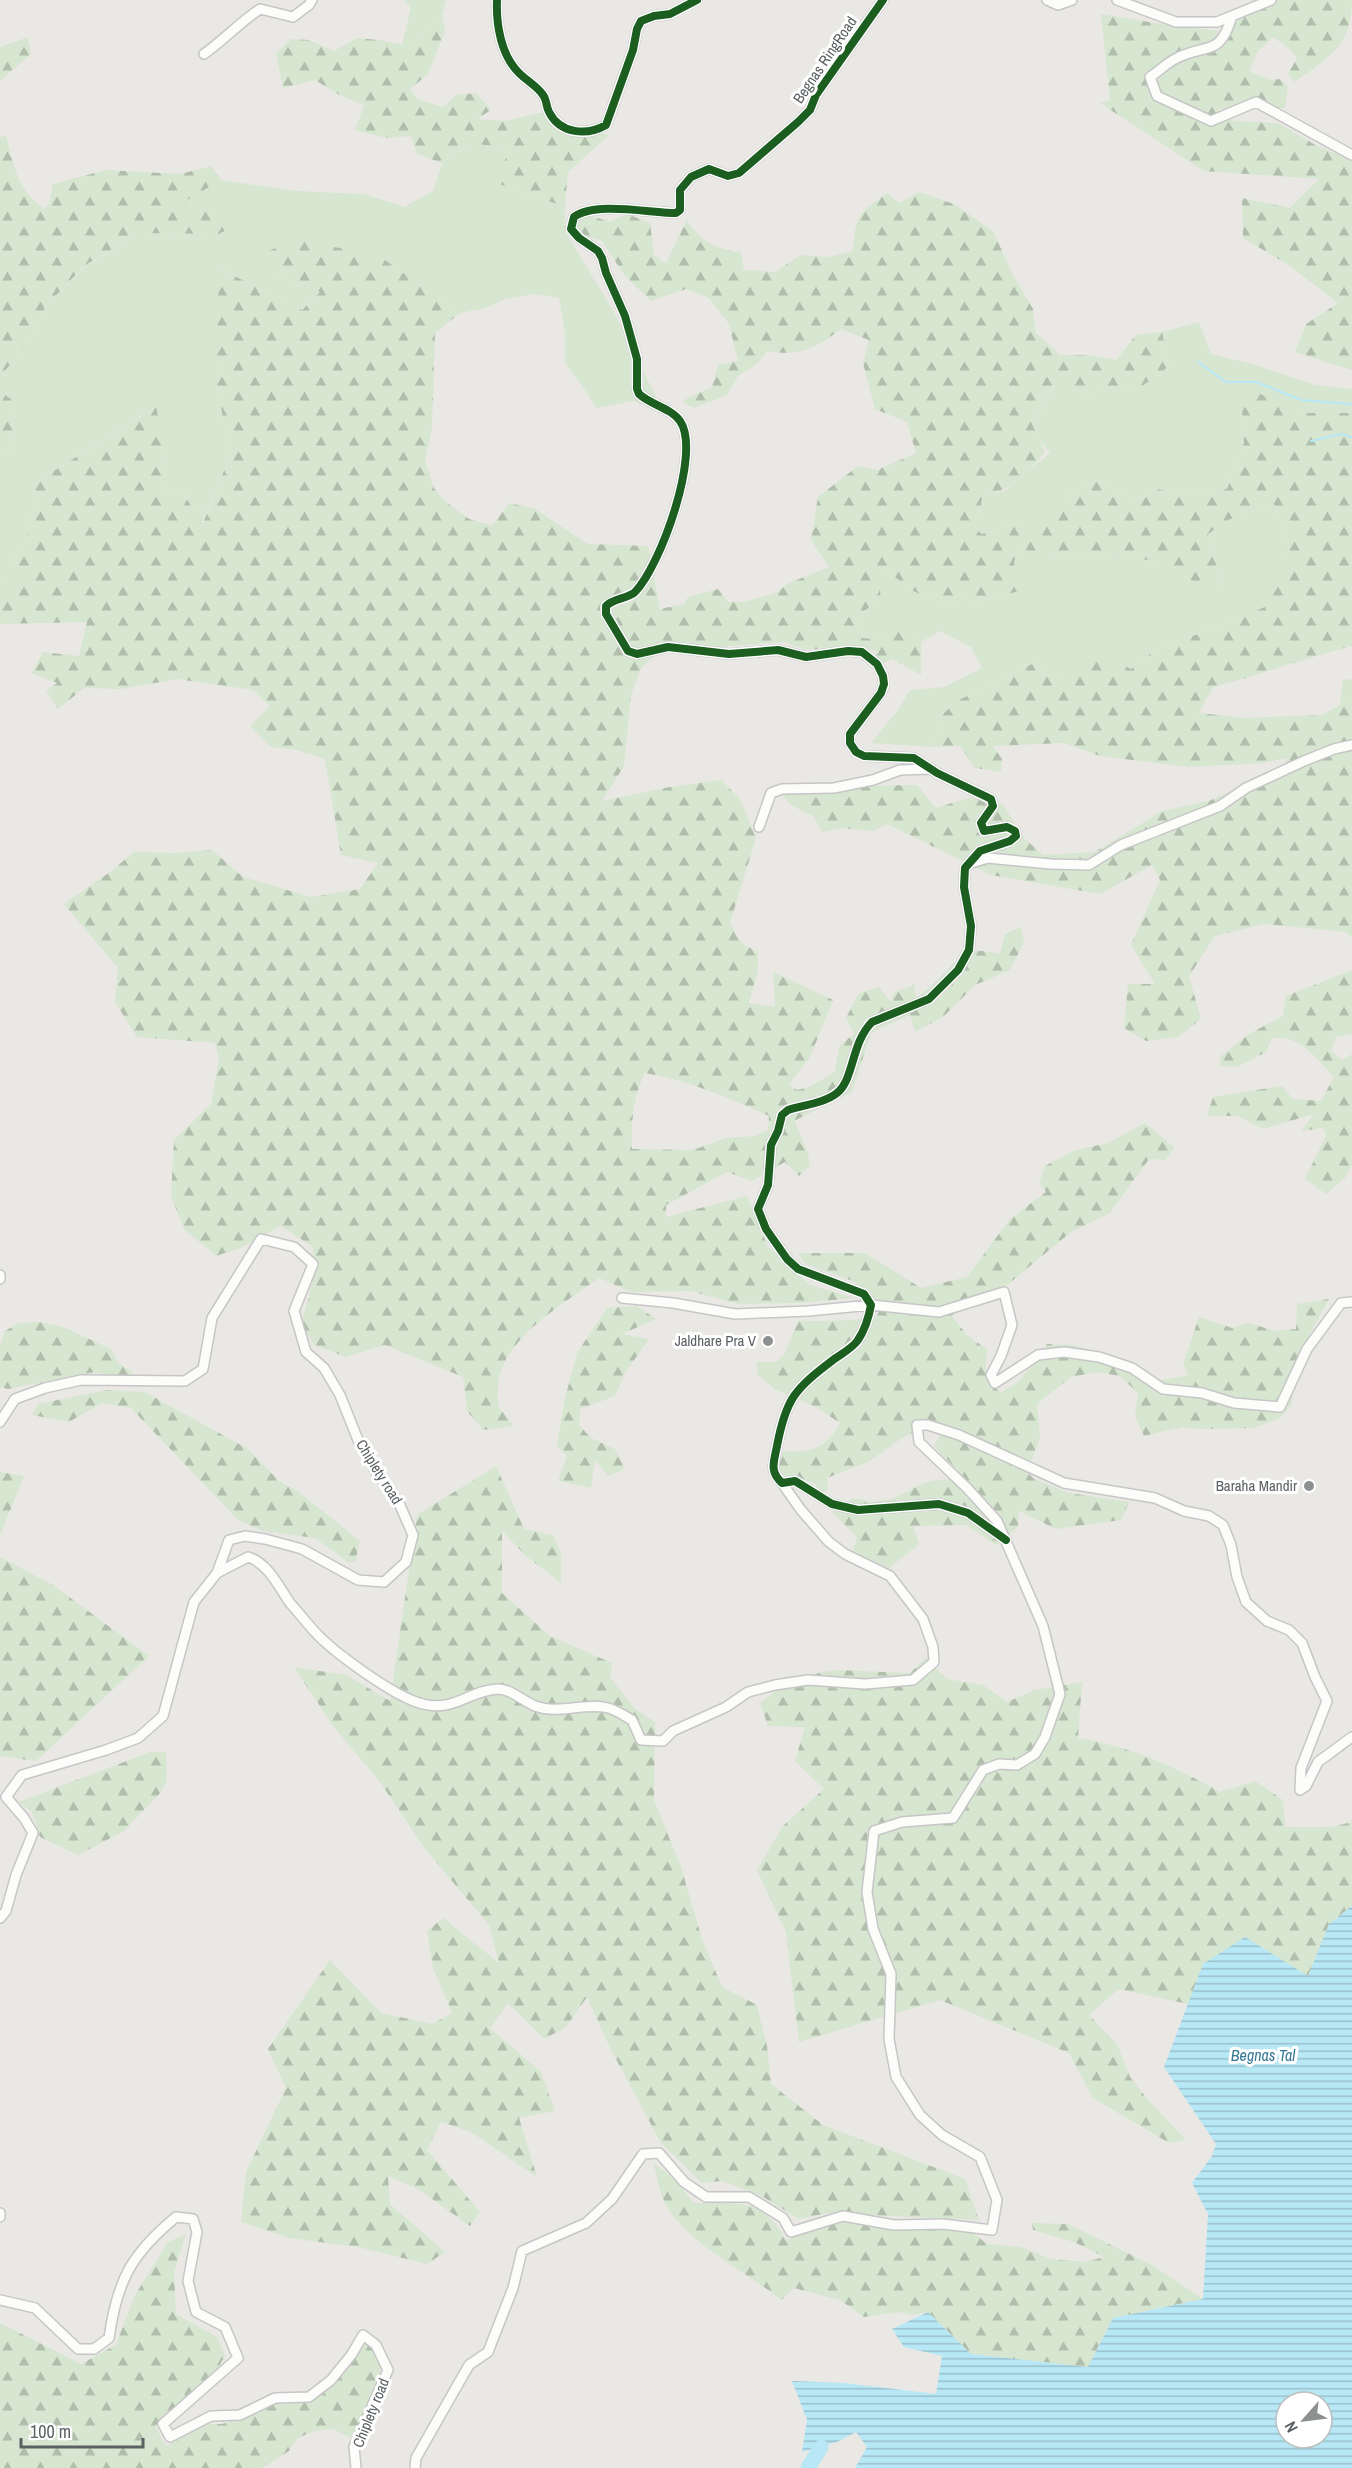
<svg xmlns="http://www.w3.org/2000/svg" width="1352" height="2468" font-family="'Archivo Narrow',sans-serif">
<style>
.green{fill:#d6e6d0}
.forest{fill:url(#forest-firs);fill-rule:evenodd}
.water{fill:url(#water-rules);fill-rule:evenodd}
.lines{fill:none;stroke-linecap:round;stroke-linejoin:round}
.stream{stroke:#b8e8f6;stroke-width:2}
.river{stroke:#b8e8f6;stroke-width:15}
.minor-casing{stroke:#c6c6c6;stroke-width:12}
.minor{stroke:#fcfcfb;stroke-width:9}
.cycleway-casing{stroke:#fff;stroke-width:11}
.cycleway{stroke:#1b5e20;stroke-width:8}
.poi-dot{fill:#8d9090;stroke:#fff;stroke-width:2}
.labels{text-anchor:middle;stroke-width:6;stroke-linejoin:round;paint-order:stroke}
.street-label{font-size:15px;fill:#5b6063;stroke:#fff}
.poi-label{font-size:15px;fill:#5b6063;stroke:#fff;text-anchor:end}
.water-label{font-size:16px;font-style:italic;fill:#377895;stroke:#fff}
</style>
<defs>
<pattern id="forest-firs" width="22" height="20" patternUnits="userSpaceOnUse" patternTransform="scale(1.5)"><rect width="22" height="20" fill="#d6e6d0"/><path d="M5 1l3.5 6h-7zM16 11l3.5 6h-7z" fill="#b1beac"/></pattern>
<pattern id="water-rules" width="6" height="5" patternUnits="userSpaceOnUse" patternTransform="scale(1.5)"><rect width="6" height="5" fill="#b8e8f6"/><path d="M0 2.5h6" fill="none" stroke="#99bfcb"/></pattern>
</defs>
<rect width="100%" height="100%" fill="#eae8e5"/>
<path class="green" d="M404,0H446L442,16L408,46L402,45L411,7Z
M475,143L513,150L492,180L525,195L565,206V231L614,312L665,415L634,401L596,408L585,390L565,363V332L559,298L534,294L505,299L486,308L460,313L378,255L266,270L320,292L301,310L220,268L216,380L230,456L202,523L185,495L163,492L166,452L155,407L36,482L27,543L5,568L24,591L0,581V450L13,453L12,400L0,391V377L37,331L45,307L84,267L139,233L219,234L236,224L209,212L179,204L221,180L296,191L364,194L404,207L433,191L442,163L457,152Z
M1199,322L1211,354L1252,364L1315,385L1352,389V413H1305L1258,394L1242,410L1244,443L1227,489L1173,493L1158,489L1141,501L1100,481L1074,489L1044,529L1015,524L982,534L974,528L980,514L982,497L1005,491L1050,453L1037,436L1032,424L1056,384L1084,397L1107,387L1134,391L1169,364L1162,332Z
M1274,504L1289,550L1270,605L1220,627L1159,647L1131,669L1103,656L1055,680L1034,663L961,699L940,716L934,747L871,743L898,710L910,690L944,687L982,668L971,647L940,631L921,642L896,621L882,640L862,638L859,614L881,600L877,573L888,571L909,589L943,605L962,599L976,603L1018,591L1014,562L1019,550L1149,560L1166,575L1222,586L1208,534L1228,520Z
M1352,679V698L1340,705L1343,680Z"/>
<path class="forest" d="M1253,0H1352C1352,44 1330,58 1294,82L1288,74L1297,58L1290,49L1273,37L1258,51L1249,71L1271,80L1280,79L1288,86L1285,108L1217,109L1234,121L1278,123L1317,146L1352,160V370L1295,352L1306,324L1338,303L1290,266L1243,238L1242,198L1290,208L1319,179L1204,171L1100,103L1110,100L1101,14L1167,25L1229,32Z
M442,16L445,31L428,74L410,89L418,99L443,107L456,95L476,93L491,110L477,119L506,121L543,112L552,126L609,135L568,172L565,206L525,195L491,180L512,150C475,143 473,139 442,163L417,154L411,136L386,138L355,130L364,105L341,96L315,80L283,88L276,53L291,39L309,40L334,51L357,38L379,40L408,46Z
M28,37L31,54L0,81V47Z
M6,136C14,166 17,189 44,209L49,204L53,184L106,170L180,174L211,166L221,180L180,204L209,212L237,224L219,234L139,233L84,266L45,307L37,331L0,377V137Z
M919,192L954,204L993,231L1013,275L1033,309L1036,333L1060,355H1089L1116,360L1136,335L1162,332L1169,364L1162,373L1134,391L1107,387L1084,397L1055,384L1032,424L1045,452C1024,477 1014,488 982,497L980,514L974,528L982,534L1015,524L1044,528L1074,489L1100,481L1141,501L1158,489L1173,493L1227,489L1244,443L1242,410L1258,393L1305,413H1352V646C1305,658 1260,675 1213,687L1199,713L1245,718L1322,715L1352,698V938L1345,932L1264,924L1215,936L1189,976L1201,1019L1178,1037L1146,1041L1124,1028L1128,984H1155L1131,945L1160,880L1152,865L1100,894L991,875L887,824L873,831L842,828L822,832L814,817L791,805L774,786L840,782L865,786L917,785L936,808L972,797L1003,805L1025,839L1043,855L1095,852L1162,811L1209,801L1281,769L1288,758L1262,763L1189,767L1100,756L1064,743L993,746L1002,759L1001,772L975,768L960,746L934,747L940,716L961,699L1034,663L1055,680L1103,655L1131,669L1159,647L1220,627L1269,605L1289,550L1274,504L1228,520L1208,534L1222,587L1166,575L1149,560L1019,550L1014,562L1019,591L976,603L962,599L943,605L909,589L888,571L878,573L881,600L859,614L862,638L882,640L896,620L921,642V675L892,659L870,669L877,651L865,649H804L784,642L720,647L670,643L641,668L631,695L624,766L602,801L670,787L721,780L740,799L756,838L730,923L741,943L758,952V970L749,1003L775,1007L773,972L833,1000L810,1057L789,1084L797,1090L809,1087L835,1072L839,1046L854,1034L846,1018L859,993L879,987L891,1002L894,992L914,985L916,998C923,992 931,986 938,979C961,957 964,945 1000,954L1005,934L1021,927L1024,942L1010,970L975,985L943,1017L915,1032L910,1015L871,1033L852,1092L794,1121L808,1152L810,1165L799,1176L785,1162L752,1181L727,1172L666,1205V1217L747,1196L768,1247L810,1285L855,1298L801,1303L737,1304L691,1291L632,1292L599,1278C566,1302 512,1333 500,1374C497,1383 498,1396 498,1406L514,1426L483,1430L467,1411L463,1377L385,1345L346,1357L314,1345L301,1322C312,1291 314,1279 313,1247L281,1226L240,1248L216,1256L184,1229L171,1196L174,1140L211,1104L219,1059L215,1043L137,1037L115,1002L118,968L64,904L110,872L134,852L177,853L212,850L243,877L311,897L360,889L378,863L341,855L325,759L297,750L271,747L250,726L270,706L253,690L177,679L121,689L84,688L58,709L46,691L57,683L31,673L43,652L79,656L87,622L0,624V581L23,590L5,568L27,543L36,482L156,407L166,452L163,492L184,495L203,523L230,456L216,380L219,268L302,310L320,292L266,270L256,256L296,240L378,255L460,313L435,333L432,428L425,460L434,488L446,502L469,519L492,526L509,503L535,509L588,544L648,546L660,609L684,604L688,597L718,589L728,602H743L774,594L789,583L829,567L811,540L818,497L858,466L877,470L916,453L907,422L875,409L863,363L869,340L841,329C816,348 799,357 767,351L758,363L738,376L727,395L694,408L682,401L712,387L718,365L738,361L729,324L709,298L686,289L651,301L625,276L601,240L565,231L583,216H593L609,222L627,214L650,223L654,255L666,263L687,220C701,242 715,248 741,253L744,270L775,272L801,255L829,257L853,251C855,214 859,214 887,193L899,203ZM645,1073C687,1080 730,1098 769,1116L768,1130L755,1136L726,1138L693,1150L632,1149C631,1123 633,1096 645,1073Z
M0,391L12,400L13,453L0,450Z
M1352,970V1034L1336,1037L1331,1051L1342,1060L1352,1054V1164L1345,1178L1326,1194L1305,1179L1326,1136L1323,1128L1301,1131L1314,1114L1263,1129L1238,1116H1207L1213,1097L1282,1086L1293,1099L1321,1101L1334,1077C1317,1059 1299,1034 1272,1038L1266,1052L1237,1067L1219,1066L1221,1056L1249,1034L1283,1016L1286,996Z
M1145,1123L1175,1148L1165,1160L1149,1159L1110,1213L1071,1232L1007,1285L952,1316L967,1335L988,1350C983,1370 985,1380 1001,1393L1020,1380L1047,1344L1073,1345L1136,1364L1157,1381L1188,1375L1183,1364L1199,1317L1232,1328L1248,1323L1275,1331L1296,1329L1297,1304L1329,1299L1296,1360L1292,1404L1280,1418L1253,1428L1198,1429L1181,1427L1144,1436L1135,1416L1138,1393L1120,1376L1097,1372L1071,1377L1037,1404L1040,1438L1031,1461L1013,1458L1034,1479L1069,1493L1129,1502L1121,1520L1056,1529L1019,1511L1018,1527L996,1545L966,1525L913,1526L919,1544L889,1568L853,1551L857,1537L832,1512L853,1498L872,1502L892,1499L926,1482L964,1477L934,1446L941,1434L926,1429L905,1436L868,1462L827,1478L828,1490L823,1492L814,1483L783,1475L778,1466L783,1451C811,1453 826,1449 840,1423L816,1407L776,1390L758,1375L756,1362H776L784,1355L798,1321H834L875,1318L881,1307L853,1281L805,1264L798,1253H865L921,1288L967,1277L1010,1219L1046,1192L1039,1183L1045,1166L1073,1151L1108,1143Z
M637,1306L656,1319L622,1334L649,1339L625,1373L615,1396L580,1409L579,1425L591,1438L615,1449L625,1469L608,1476L595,1460L591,1488L558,1481L567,1456L557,1446L564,1402L577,1353L607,1308Z
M40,1322L63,1327L111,1349L118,1363L132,1372L133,1378L115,1377L95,1372L8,1389L0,1387V1346L5,1331L19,1323Z
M107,1390L145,1392L248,1449L279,1481L299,1492L360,1541L355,1562H348L315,1538L263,1531L238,1520L131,1408L102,1403L69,1422L32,1415L38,1404Z
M496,1466L524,1529L553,1535L561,1553V1583L526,1556L502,1531V1593L550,1636L612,1663L610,1677L634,1708L655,1722L654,1800L681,1867L702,1939L722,1987L757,2005L767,2046L771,2084L823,2125L965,2179L979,2220L828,2213L799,2219L760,2195L722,2181L702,2183L661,2143L610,2048L587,1997L566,2027L544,2039L508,2003L490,2028L541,2072L555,2111L519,2118L537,2177L471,2132L441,2122L427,2150L480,2212L470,2226L418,2189L388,2176L390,2204L445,2252L427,2264L358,2247L289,2238L241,2222L246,2172L286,2088L268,2049L330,1960L381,2013L432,2024L452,2013L433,1968L427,1931L443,1918L499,1963L489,1925L425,1849L380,1782L333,1726L294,1667L346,1675L390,1701L417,1515Z
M0,1472L24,1476L0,1535Z
M0,1557L53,1585L149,1656L36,1761L0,1756Z
M926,1658L947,1679L983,1685L1007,1702L1035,1690L1082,1682L1078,1738C1130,1746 1175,1767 1220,1792L1255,1781L1283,1800L1285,1827H1331L1352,1822V1906L1329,1924L1308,1976L1203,1964L1188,2004L1119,1989L1089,2015L1117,2044L1130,2077L1149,2101L1186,2140L1169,2143L1093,2098L1069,2053L940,2000L799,2042L786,1932L757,1870L783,1826L824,1789L795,1761L805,1727L768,1726L760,1703L779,1689L794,1685L818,1673L835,1670L910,1673Z
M150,1752H166L167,1780L161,1792L124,1831L78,1855L40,1837L32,1812L19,1802Z
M653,2163L672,2177L694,2203C740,2204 760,2196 786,2240L826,2226L853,2221L896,2230L936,2229L972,2232L987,2244L1021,2247L1051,2259L1086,2262L1104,2257L1074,2242L1033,2230L1032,2223L1068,2224L1152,2265L1203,2299L1113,2318L1088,2367L971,2354L928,2312L912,2315L899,2312L864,2317L840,2300L794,2288L781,2300C745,2270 687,2244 665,2203C659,2191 657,2175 653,2163Z
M186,2234L174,2272L176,2314L217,2337L225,2356L216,2371L155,2426L166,2446L206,2424H222L255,2414L274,2404H293L321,2396L344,2371L360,2347L367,2343C371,2347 377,2352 379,2358C387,2379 361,2419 351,2438L333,2429L314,2431L298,2438L289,2451L262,2468H0V2323L81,2364L116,2345L134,2297L168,2242Z"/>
<path class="water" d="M1352,1906V2468H855L867,2447L856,2432L837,2442L802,2452L807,2420L792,2381L845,2383L936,2394L942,2356L904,2347L892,2329L928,2312L971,2354L1088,2367L1113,2318L1203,2299L1208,2214L1192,2183L1212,2156L1216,2144L1164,2067L1203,1964L1245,1937L1308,1976L1329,1924ZM1286,2402H1322V2438H1286Z"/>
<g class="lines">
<path class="stream" d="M1198,362L1226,382H1256L1301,400L1352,404
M1311,441L1342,434L1352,437"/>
<path class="river" d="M808,2468L821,2447"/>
<defs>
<path id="minor" d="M497,0C496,25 501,55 519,73C527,81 537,86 543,95C547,100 546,107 549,112C560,134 587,136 606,125L633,50L637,29L641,21L654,16L670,14L697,0
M883,0L816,95L810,110L798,122L739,173L728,176L709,169L691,177L680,190V210L676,213C650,213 595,201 574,217L571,229L579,238L598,251L602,258L606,273L625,316L637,359V389L639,394C651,405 671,408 680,421C702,452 660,567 635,592C627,599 614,598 606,606V614L628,651L637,654L668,647L729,654L778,650L806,657L848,651L862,652L877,664L883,676L884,684L881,693L850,734V743L856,752L864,756L914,758L937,773L991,799L993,806L981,823L984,831L1007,827L1015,831L1016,836L1010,841L980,851L965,868L964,887L971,926L969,950L958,970L929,999L872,1022C851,1043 854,1080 837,1093C825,1103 803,1105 788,1110L782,1115L778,1131L771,1145L768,1185L758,1209L766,1229L787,1259L798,1269L864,1294L871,1305C869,1316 864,1331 858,1340C853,1348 841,1354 833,1360C795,1389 786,1398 777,1446C774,1462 769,1471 782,1483L795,1481L832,1504L858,1510L939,1504L968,1513L1006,1540
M1047,0L1058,5L1072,0
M1117,0L1176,22H1217L1271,0
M1232,16C1220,57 1208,43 1177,58C1168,62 1159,71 1150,77L1157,96L1211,121L1256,102L1352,155
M204,54C224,40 240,22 260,9L293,17L309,5L312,0
M759,827L771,793L782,789L834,788L873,780L900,770L931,769
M968,864L988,858L1051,864L1089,865L1121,845L1220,806L1246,788L1304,761L1334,749L1352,745
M0,1275V1279
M622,1298L673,1303L735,1314L808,1311L871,1305L939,1312L1004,1292L1012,1325L1001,1356L991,1375L995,1383L1038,1355L1064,1352L1099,1357L1132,1368L1163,1389L1202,1393L1234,1403L1280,1407L1307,1349L1341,1303L1352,1302
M0,1422L15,1399L45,1388L81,1380L185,1381L203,1369L212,1318L261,1239L294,1247L313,1264L294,1311L306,1352L324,1368L340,1395L358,1440L376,1472L399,1503L413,1535L406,1562L384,1582L358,1580L302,1549L265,1539L245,1536L229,1540L217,1573L194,1602L163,1716L138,1738L106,1750L22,1775L6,1797L24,1818L33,1833L16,1875L6,1911L0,1918
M217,1573L248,1557C268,1563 279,1587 290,1603C298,1612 306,1622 314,1631C333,1652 396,1698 423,1704C455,1712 470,1690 498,1689C511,1689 523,1701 535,1706C560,1715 584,1702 608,1708C616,1710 625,1716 632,1720L641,1740L663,1741L673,1731L726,1707L748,1692L775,1685L808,1680L865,1684L913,1680L934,1662L933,1647L923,1619L890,1576L845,1554L829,1542L801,1510L782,1483
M0,2213V2217
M0,2300L35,2308L78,2349H94L109,2338C117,2281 131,2254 176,2217L193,2219L197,2232L188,2281L196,2312L225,2327L238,2358L163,2424L170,2437L211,2416L240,2415L275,2398L309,2397L331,2380L352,2354L363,2335L376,2345L388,2370L354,2447L356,2468
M415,2468L416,2458L469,2365L488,2352L513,2288L522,2251L586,2223L612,2199L643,2154L659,2153L684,2182L706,2197H749L783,2218L791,2232L843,2216L894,2225L943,2224L992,2230L997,2200L980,2157L942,2135L920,2115L896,2077L889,2039L891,1974L873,1929L867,1892L874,1831L902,1822L953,1818L983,1770L999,1764L1017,1765L1035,1754L1045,1737L1060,1694L1043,1626L997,1521L967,1488L919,1442L917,1425H928L959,1435L1064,1483L1155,1498L1184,1511L1209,1516L1223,1525L1231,1545L1237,1577L1246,1602L1267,1621L1289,1630L1302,1643L1315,1677L1327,1701L1301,1768L1300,1790L1306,1786L1318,1762L1352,1737"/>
</defs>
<use href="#minor" class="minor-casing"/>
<use href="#minor" class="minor"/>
<defs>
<path id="cycleway" d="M497,0C496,25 501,55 519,73C527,81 537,86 543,95C547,100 546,107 549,112C560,134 587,136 606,125L633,50L637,29L641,21L654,16L670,14L697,0
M883,0L816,95L810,110L798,122L739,173L728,176L709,169L691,177L680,190V210L676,213C650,213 595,201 574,217L571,229L579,238L598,251L602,258L606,273L625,316L637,359V389L639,394C651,405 671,408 680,421C702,452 660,567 635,592C627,599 614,598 606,606V614L628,651L637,654L668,647L729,654L778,650L806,657L848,651L862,652L877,664L883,676L884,684L881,693L850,734V743L856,752L864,756L914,758L937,773L991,799L993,806L981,823L984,831L1007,827L1015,831L1016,836L1010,841L980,851L965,868L964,887L971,926L969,950L958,970L929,999L872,1022C851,1043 854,1080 837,1093C825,1103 803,1105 788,1110L782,1115L778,1131L771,1145L768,1185L758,1209L766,1229L787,1259L798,1269L864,1294L871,1305C869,1316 864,1331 858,1340C853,1348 841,1354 833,1360C795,1389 786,1398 777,1446C774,1462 769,1471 782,1483L795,1481L832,1504L858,1510L939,1504L968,1513L1006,1540"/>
</defs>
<use href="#cycleway" class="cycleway-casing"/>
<use href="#cycleway" class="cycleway"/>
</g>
<g class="poi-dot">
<circle cx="768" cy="1341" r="6"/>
<circle cx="1309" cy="1486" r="6"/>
</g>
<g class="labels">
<g class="street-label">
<text transform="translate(825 60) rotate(-56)" y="5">Begnas RingRoad</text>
<text transform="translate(379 1472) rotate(58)" y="5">Chiplety road</text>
<text transform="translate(371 2413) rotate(-68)" y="5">Chiplety road</text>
</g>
<g class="poi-label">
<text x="756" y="1346">Jaldhare Pra V</text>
<text x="1297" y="1491">Baraha Mandir</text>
</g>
<g class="water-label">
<text x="1263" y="2061">Begnas Tal</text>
</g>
</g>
<g transform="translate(1304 2420) rotate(242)"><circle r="28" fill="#ffffff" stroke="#bdbfc1" stroke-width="1.5"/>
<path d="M0-4.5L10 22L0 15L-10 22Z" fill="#8d9090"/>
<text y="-9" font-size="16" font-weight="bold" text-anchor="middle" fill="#5b6063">N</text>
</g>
<path d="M21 2438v9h122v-9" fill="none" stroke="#5b6063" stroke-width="3"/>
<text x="30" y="2438" font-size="18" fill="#5b6063" stroke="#ffffff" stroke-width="4.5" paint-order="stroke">100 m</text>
</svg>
